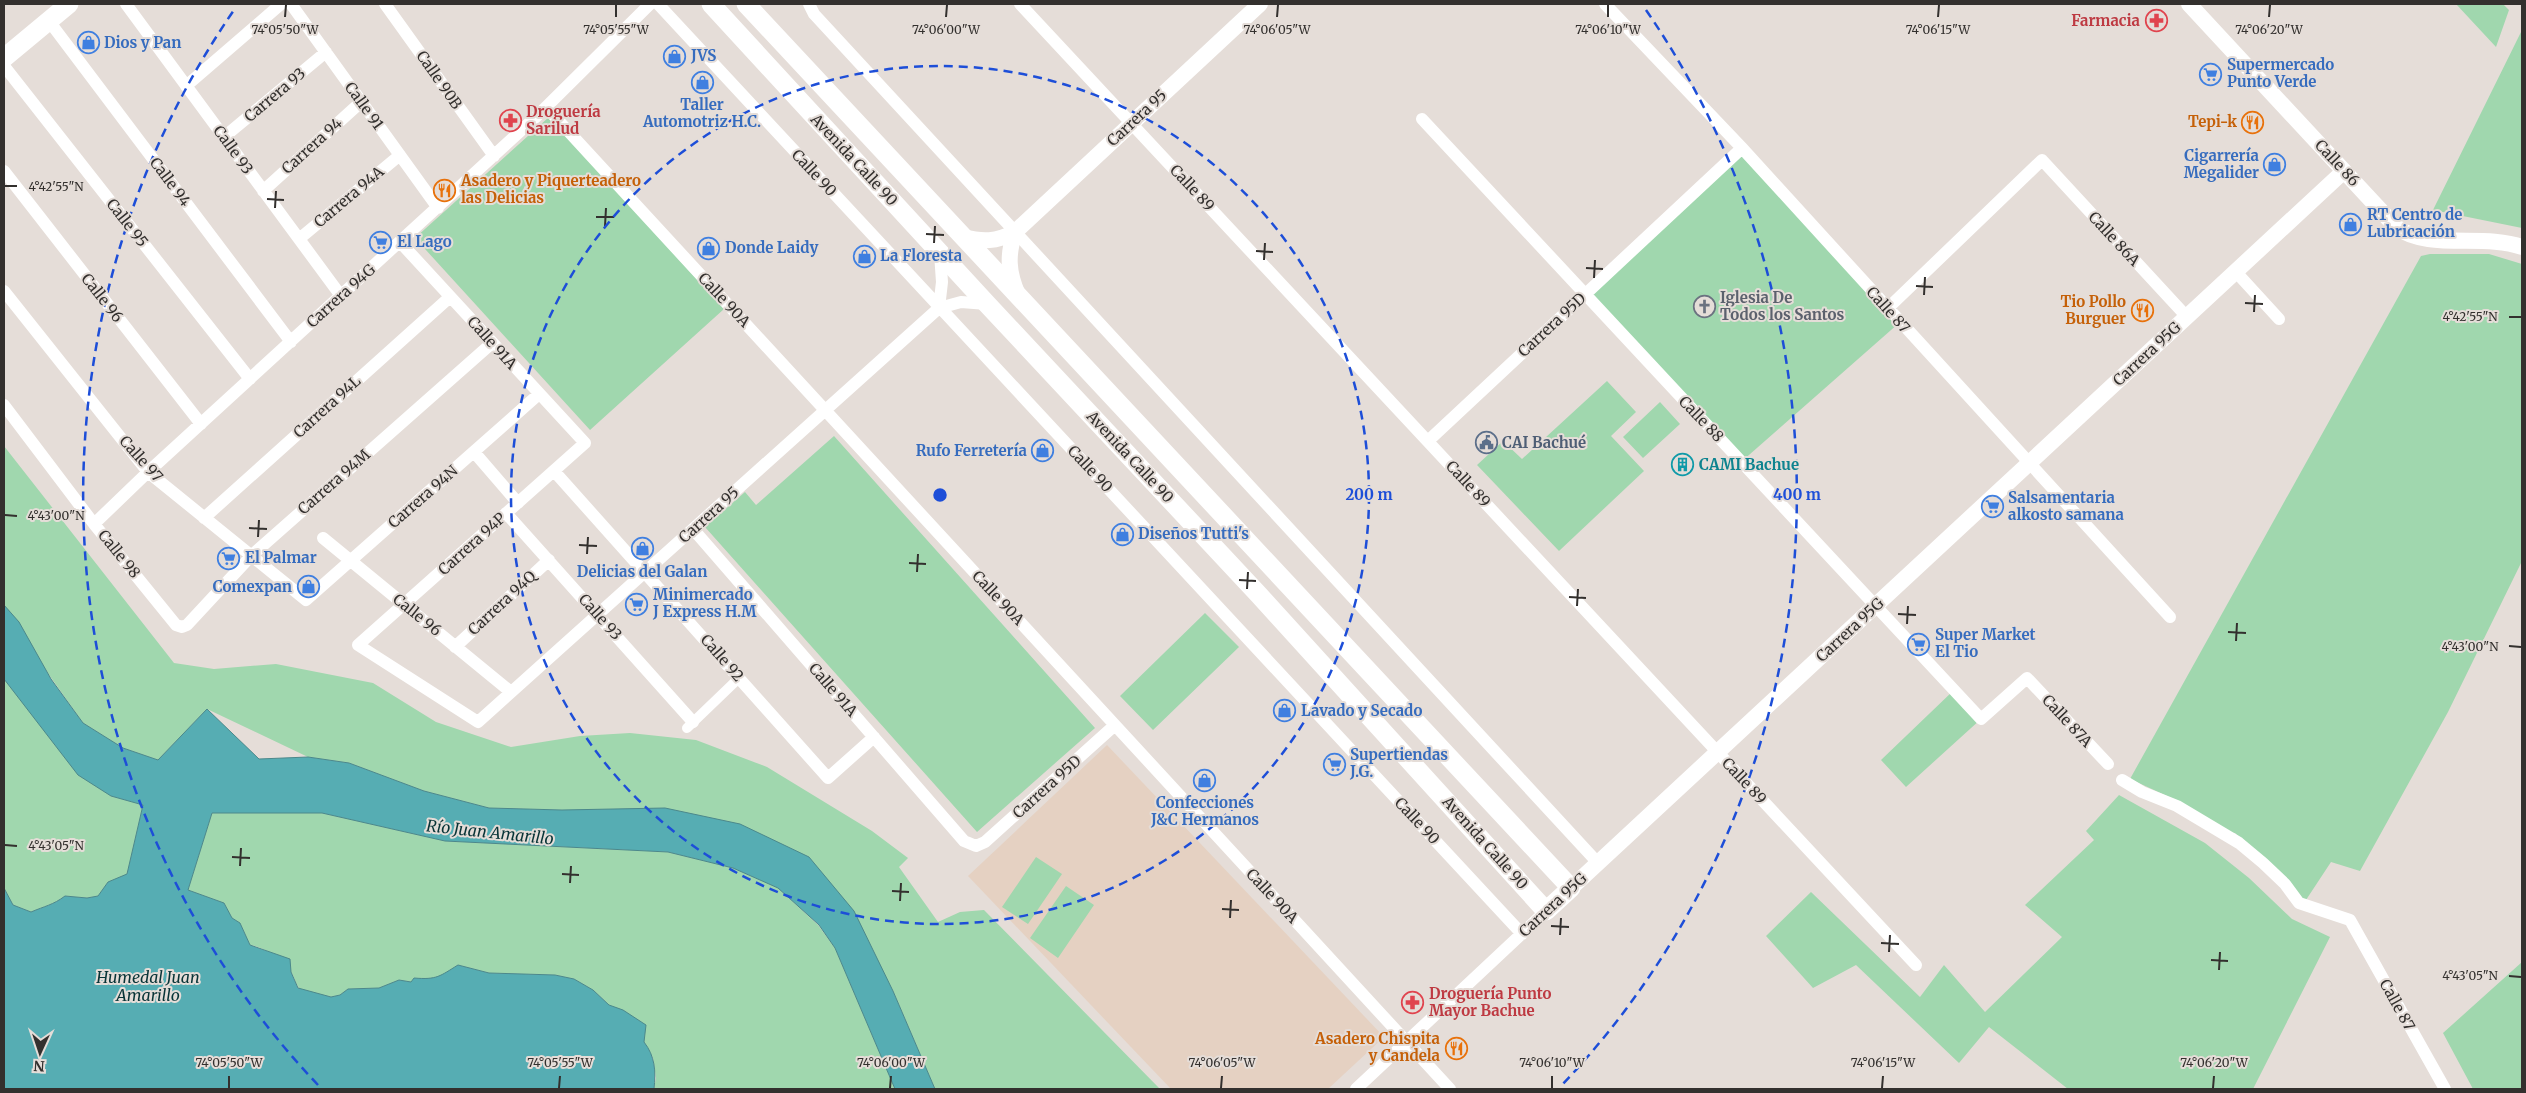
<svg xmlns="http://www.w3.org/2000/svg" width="2526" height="1093" font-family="Merriweather,serif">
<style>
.education{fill:#e5d1c2}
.green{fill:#a0d7ae}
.water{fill:#56adb3;stroke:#4c888b}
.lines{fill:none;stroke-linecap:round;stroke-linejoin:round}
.pedestrian{stroke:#fff;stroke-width:10}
.minor{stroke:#fff;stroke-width:12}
.tertiary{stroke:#fff;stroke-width:16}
.secondary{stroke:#fff;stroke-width:19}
.ticks{fill:none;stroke:#33302e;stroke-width:2}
.ring{fill:none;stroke:#1d4ed8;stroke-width:2.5;stroke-dasharray:9 6}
.labels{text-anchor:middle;stroke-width:4;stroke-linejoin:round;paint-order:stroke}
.health-label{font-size:15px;font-weight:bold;fill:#be3a42;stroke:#e5ddd8;text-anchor:start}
.shop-label{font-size:15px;font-weight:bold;fill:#366cbe;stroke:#e5ddd8;text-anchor:start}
.street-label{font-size:15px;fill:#33302e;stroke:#e5ddd8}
.food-label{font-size:15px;font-weight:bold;fill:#c56008;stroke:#e5ddd8;text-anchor:end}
.worship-label{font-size:15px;font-weight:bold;fill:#5b616d;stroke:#e5ddd8;text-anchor:start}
.service-label{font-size:15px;font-weight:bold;fill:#4e5e75;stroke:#e5ddd8;text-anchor:start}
.culture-label{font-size:15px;font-weight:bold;fill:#0d838f;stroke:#e5ddd8;text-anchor:start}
.water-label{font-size:16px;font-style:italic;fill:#083437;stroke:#e5ddd8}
.ticks-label{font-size:12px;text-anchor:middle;fill:#33302e;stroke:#e5ddd8;stroke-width:4;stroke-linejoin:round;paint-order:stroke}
.centre{fill:#1d4ed8;stroke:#e5ddd8;stroke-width:2.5}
.ring-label{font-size:15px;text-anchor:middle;font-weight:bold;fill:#1d4ed8;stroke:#e5ddd8;stroke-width:4;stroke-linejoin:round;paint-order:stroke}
</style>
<rect width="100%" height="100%" fill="#e5ddd8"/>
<path class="education" d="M1107,745L1384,1037L1328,1089H1171L968,876Z"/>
<path class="green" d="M2456,4H2503L2509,10L2496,47Z
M2522,30V228L2433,210Z
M549,117L724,309L590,430L415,238Z
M1741,152L1899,323L1741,462L1585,294Z
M2430,254H2489L2522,264V561L2448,712L2360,871L2331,862L2304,903L2235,833L2222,832L2167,796L2130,779L2421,256Z
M1607,381L1636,412L1611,436L1644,471L1559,551L1477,465L1503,441L1522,459Z
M1660,402L1680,424L1643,458L1623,437Z
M834,436L1095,728L977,832L705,527L745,492L756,505Z
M4,446L174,663L214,669L276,664L373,683L436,722L511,747L580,736L630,733L696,740L767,767L872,831L908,858L899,867L938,922L960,912L984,910L1160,1089H935L893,991L809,857L562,810L489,808L424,791L349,763L308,757L207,709L158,760L123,748L83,723L4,611Z
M1205,613L1239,647L1153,730L1120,696Z
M4,679L39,722L111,796L143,805L127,875L108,882L98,896L87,898L65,896C53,905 45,906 31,912L13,905L4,888Z
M1954,690L1981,719L1906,787L1881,760Z
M2119,795L2205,843L2249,878L2292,919L2330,937L2253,1089H2068L1989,1027L1959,1063L1856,965L1813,988L1766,936L1811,892L1920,997L1944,965L1985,1012L2062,937L2025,905L2094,840L2086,831Z
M212,813H322L445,841L668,852L733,868L778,888L818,925L835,948L895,1089H654L656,1078L653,1058L644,1042L643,1023L609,1005L593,990L574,979L555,975L489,973L458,965L442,977L411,982L399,980L379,988L348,989L340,995L331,997L301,990C296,986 295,978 291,972C282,960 265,947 250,945L240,923L232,918L224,903L188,890Z
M1036,857L1062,874L1028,924L1002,907Z
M1066,886L1094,905L1058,958L1030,938Z
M2522,962V1089H2473L2443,1033Z"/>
<path class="water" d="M4,605L19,622L51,679L83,723L123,748L158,760L207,709L259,759L308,757L349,763L424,791L489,808L562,810L665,808L740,824L809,857L854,911L893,991L935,1089H895L835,948L819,925L778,888L733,868L668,852L445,841L322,813H212L188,890L224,903L232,918L240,923L250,945L290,959L291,972L298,988L331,997L340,995L348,989L379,988L399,980L411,982L414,978C437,980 440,976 458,965L489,973L555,975L574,979L593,990L609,1005L623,1010L646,1025L644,1042C655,1056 656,1071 654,1089H4V888L13,905L31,912C45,906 53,905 65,896L87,898L98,896L108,882L127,874L143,805L111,796L78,775L4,679Z"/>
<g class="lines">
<path class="pedestrian" d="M687,728L739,678"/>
<path class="minor" d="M126,4L341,296
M291,4L438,208
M385,4L494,156
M658,4L1522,934
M809,4L814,14L1598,863
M1020,4L1916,965
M1605,4L1742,148L2170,617
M49,21L291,342
M4,66L250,379
M186,86L281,4
M546,107L1450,1089
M1422,119L1981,719L2027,678L2108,764
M224,137L326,52
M4,171L201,424
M263,191L361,102
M299,239L400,155
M400,242L585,443L358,645L478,722L939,308L961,302L987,304
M2236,272L2279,319
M4,291L148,472L306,600L539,394
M939,308L942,282L940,253
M1887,309L2042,160L2187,317
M4,405L94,524L176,625L182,627L187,625L251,556L492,343
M1428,441L1742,148
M474,452L518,503
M554,471L828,778L874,737
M506,513L693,722
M204,518L450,297
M94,524L148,472L539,114L650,4
M693,529L964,841L976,846L985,842L1115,725
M323,538L511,692
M455,647L549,560
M2122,780L2142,792L2177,806L2239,843L2263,863L2285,884L2299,903L2350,920L2445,1089
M1356,1089L1546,911"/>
<path class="tertiary" d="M2189,4L2396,227C2429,251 2483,233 2522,247
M1015,232C1007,255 1008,272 1018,295
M963,237C983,242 996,242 1015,232L1260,4
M1571,888L2344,171"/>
<path class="secondary" d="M711,4L987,304L1259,595L1546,911L1571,888L746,4
M4,58L69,4"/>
</g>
<path class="ticks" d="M285,17L286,5M616,17V5M946,17L947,5M1277,17L1278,5M1608,17V5M1938,17L1939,5M2269,17L2270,5M5,186H17M267,199L284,200M275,208L276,191M596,217H614M605,226L606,208M926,234L944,235M934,243L935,226M1256,251L1273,252M1264,260L1265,243M1586,268L1603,269M1594,278L1595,260M1916,286L1933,287M1924,295L1925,277M2245,303L2263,304M2254,312L2255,295M2509,317H2521M5,515L17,516M249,528L267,529M258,537L259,520M579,545L597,546M587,554L588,537M909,563L926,564M917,572L918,554M1239,580L1256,581M1247,589L1248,572M1569,597L1586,598M1577,606L1578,589M1898,614L1916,615M1907,624L1908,606M2228,632L2246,633M2236,641L2237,623M2509,646L2521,647M5,845L17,846M232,857L250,858M240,866L241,848M562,874L579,875M570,883L571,866M892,891L909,892M900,901L901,883M1222,909L1239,910M1230,918L1231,900M1551,926L1569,927M1560,935L1561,918M1881,943L1899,944M1889,952L1890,935M2211,960L2228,961M2219,970L2220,952M2509,976L2521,977M229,1088V1076M559,1088L560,1076M890,1088L891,1076M1221,1088L1222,1076M1552,1088V1076M1882,1088L1883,1076M2213,1088L2214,1076"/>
<g class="ring">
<circle cx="940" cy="495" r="429"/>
<path d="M318 1085A857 857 0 0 1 234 10M1646 10A857 857 0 0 1 1562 1085"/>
</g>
<defs>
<symbol id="pharmacy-ring" viewBox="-11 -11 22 22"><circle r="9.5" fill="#e5ddd8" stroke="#e0444e" stroke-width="1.5"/><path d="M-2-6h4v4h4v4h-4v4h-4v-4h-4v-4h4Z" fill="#e0444e"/></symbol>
<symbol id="shop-ring" viewBox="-11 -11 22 22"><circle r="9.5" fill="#e5ddd8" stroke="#3f7fe0" stroke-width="1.5"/><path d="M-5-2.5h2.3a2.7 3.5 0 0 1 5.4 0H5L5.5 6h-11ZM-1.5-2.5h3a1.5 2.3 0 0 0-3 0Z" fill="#3f7fe0"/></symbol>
<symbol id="supermarket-ring" viewBox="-11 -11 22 22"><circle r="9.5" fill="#e5ddd8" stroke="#3f7fe0" stroke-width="1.5"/><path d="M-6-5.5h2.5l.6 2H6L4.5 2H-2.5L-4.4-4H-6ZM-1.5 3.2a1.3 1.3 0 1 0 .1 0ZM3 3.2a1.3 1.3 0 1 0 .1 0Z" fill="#3f7fe0"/></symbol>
<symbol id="restaurant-ring" viewBox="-11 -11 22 22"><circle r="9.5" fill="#e5ddd8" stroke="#e8710a" stroke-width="1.5"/><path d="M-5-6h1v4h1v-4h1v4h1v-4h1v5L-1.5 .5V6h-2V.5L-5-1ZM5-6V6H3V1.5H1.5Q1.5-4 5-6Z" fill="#e8710a"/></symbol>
<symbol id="church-ring" viewBox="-11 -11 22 22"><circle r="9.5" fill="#e5ddd8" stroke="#6b7280" stroke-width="1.5"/><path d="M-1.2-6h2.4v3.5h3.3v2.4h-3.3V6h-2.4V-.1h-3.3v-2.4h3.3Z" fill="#6b7280"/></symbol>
<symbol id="civic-ring" viewBox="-11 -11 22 22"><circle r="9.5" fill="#e5ddd8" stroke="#5c6f8a" stroke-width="1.5"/><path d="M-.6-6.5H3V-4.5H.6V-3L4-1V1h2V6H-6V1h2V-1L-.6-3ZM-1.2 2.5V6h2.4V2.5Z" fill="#5c6f8a"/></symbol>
<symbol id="building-ring" viewBox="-11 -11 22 22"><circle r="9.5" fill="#e5ddd8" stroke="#0f9aa8" stroke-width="1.5"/><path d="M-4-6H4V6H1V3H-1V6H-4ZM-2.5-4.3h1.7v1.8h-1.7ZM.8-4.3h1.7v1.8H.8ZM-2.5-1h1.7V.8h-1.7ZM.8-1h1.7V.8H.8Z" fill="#0f9aa8"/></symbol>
</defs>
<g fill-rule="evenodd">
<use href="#pharmacy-ring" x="2144" y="8" width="25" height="25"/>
<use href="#shop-ring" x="76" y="30" width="25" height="25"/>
<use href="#shop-ring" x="662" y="44" width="25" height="25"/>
<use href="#supermarket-ring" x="2198" y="62" width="25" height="25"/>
<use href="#shop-ring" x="690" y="70" width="25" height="25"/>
<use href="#pharmacy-ring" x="498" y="108" width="25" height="25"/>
<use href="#restaurant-ring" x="2240" y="110" width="25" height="25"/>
<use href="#shop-ring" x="2262" y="152" width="25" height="25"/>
<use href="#restaurant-ring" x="432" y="178" width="25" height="25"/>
<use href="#shop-ring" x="2338" y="212" width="25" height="25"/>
<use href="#supermarket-ring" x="368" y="230" width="25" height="25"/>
<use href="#shop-ring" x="696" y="236" width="25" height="25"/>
<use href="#shop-ring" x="852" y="244" width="25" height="25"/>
<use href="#church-ring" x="1692" y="294" width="25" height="25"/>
<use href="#restaurant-ring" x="2130" y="298" width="25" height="25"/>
<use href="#civic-ring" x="1474" y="430" width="25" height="25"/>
<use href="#shop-ring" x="1030" y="438" width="25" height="25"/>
<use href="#building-ring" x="1670" y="452" width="25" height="25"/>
<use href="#supermarket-ring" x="1980" y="494" width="25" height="25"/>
<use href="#shop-ring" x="1110" y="522" width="25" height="25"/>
<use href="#shop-ring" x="630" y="536" width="25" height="25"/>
<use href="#supermarket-ring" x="216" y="546" width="25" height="25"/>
<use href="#shop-ring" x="296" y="574" width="25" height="25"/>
<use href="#supermarket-ring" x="624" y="592" width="25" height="25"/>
<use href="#supermarket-ring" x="1906" y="632" width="25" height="25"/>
<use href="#shop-ring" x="1272" y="698" width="25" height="25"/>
<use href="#supermarket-ring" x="1322" y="752" width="25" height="25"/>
<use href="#shop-ring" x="1192" y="768" width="25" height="25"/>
<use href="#pharmacy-ring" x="1400" y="990" width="25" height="25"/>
<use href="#restaurant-ring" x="1444" y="1036" width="25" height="25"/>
</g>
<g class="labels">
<g class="health-label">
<text x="2140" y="26" text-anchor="end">Farmacia</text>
<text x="526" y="117">Droguería<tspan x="526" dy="17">Sarilud</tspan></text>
<text x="1429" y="999">Droguería Punto<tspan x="1429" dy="17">Mayor Bachue</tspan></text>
</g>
<g class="shop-label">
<text x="104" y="48">Dios y Pan</text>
<text x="691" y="61">JVS</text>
<text x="2227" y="70">Supermercado<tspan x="2227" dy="17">Punto Verde</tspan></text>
<text x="702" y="110" text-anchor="middle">Taller<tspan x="702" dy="17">Automotriz H.C.</tspan></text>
<text x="2259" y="161" text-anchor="end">Cigarrería<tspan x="2259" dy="17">Megalider</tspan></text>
<text x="2367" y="220">RT Centro de<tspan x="2367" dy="17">Lubricación</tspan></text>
<text x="397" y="247">El Lago</text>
<text x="725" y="253">Donde Laidy</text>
<text x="880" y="261">La Floresta</text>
<text x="1027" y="456" text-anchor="end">Rufo Ferretería</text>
<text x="2008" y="503">Salsamentaria<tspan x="2008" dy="17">alkosto samana</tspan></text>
<text x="1138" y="539">Diseños Tutti's</text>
<text x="245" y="563">El Palmar</text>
<text x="642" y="577" text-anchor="middle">Delicias del Galan</text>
<text x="292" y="592" text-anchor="end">Comexpan</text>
<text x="653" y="600">Minimercado<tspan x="653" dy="17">J Express H.M</tspan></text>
<text x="1935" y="640">Super Market<tspan x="1935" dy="17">El Tio</tspan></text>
<text x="1301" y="716">Lavado y Secado</text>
<text x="1350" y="760">Supertiendas<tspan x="1350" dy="17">J.G.</tspan></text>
<text x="1205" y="808" text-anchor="middle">Confecciones<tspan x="1205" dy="17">J&amp;C Hermanos</tspan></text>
</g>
<g class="street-label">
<text transform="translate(439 80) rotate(55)" y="5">Calle 90B</text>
<text transform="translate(275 95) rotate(-40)" y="5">Carrera 93</text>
<text transform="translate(364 106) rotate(54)" y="5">Calle 91</text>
<text transform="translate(1137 118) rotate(-43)" y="5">Carrera 95</text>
<text transform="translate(312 146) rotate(-42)" y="5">Carrera 94</text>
<text transform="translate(233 150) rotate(54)" y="5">Calle 93</text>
<text transform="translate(854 160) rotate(47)" y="5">Avenida Calle 90</text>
<text transform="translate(2337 163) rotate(47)" y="5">Calle 86</text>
<text transform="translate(814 173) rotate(47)" y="5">Calle 90</text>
<text transform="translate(170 182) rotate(53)" y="5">Calle 94</text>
<text transform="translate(1192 188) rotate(47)" y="5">Calle 89</text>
<text transform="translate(349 197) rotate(-40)" y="5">Carrera 94A</text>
<text transform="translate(127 223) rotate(52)" y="5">Calle 95</text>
<text transform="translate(2114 239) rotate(47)" y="5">Calle 86A</text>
<text transform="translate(341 296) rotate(-42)" y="5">Carrera 94G</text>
<text transform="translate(102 298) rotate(52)" y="5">Calle 96</text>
<text transform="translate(724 300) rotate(47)" y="5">Calle 90A</text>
<text transform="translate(1888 310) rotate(48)" y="5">Calle 87</text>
<text transform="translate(1552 325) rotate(-43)" y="5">Carrera 95D</text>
<text transform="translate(492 343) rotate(48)" y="5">Calle 91A</text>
<text transform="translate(2147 354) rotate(-43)" y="5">Carrera 95G</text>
<text transform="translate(327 407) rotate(-42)" y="5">Carrera 94L</text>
<text transform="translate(1701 419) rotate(46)" y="5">Calle 88</text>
<text transform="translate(1130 457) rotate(47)" y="5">Avenida Calle 90</text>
<text transform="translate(141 459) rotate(48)" y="5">Calle 97</text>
<text transform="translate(1090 469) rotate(47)" y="5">Calle 90</text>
<text transform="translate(334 482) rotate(-41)" y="5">Carrera 94M</text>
<text transform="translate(1468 484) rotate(47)" y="5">Calle 89</text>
<text transform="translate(423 497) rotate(-41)" y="5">Carrera 94N</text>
<text transform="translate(709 515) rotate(-42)" y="5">Carrera 95</text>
<text transform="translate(472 544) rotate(-42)" y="5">Carrera 94P</text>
<text transform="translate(119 554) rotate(51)" y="5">Calle 98</text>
<text transform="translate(998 598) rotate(47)" y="5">Calle 90A</text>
<text transform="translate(502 603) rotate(-43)" y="5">Carrera 94Q</text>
<text transform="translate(417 615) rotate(39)" y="5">Calle 96</text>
<text transform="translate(600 617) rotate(48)" y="5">Calle 93</text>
<text transform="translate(1850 630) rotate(-43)" y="5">Carrera 95G</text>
<text transform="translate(722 658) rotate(49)" y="5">Calle 92</text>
<text transform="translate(833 690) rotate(49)" y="5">Calle 91A</text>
<text transform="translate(2067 721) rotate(47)" y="5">Calle 87A</text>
<text transform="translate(1744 781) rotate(47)" y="5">Calle 89</text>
<text transform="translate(1047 787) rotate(-42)" y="5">Carrera 95D</text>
<text transform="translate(1417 821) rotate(47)" y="5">Calle 90</text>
<text transform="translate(1485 843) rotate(48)" y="5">Avenida Calle 90</text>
<text transform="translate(1272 896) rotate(47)" y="5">Calle 90A</text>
<text transform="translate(1553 905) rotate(-43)" y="5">Carrera 95G</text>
<text transform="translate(2397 1005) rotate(61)" y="5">Calle 87</text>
</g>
<g class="food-label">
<text x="2237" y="127">Tepi-k</text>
<text x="461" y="186" text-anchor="start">Asadero y Piquerteadero<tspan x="461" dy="17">las Delicias</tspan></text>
<text x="2126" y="307">Tio Pollo<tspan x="2126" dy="17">Burguer</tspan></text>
<text x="1440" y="1044">Asadero Chispita<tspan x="1440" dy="17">y Candela</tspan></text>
</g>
<g class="worship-label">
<text x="1720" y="303">Iglesia De<tspan x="1720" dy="17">Todos los Santos</tspan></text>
</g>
<g class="service-label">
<text x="1502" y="448">CAI Bachué</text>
</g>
<g class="culture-label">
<text x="1699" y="470">CAMI Bachue</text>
</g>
<g class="water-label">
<text transform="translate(490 832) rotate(6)" y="6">Río Juan Amarillo</text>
<text x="148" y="983">Humedal Juan<tspan x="148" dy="18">Amarillo</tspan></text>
</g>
</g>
<g class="ticks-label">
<text x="285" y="34">74°05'50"W</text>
<text x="616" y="34">74°05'55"W</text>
<text x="946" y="34">74°06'00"W</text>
<text x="1277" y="34">74°06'05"W</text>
<text x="1608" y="34">74°06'10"W</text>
<text x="1938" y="34">74°06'15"W</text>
<text x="2269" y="34">74°06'20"W</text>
<text x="56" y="191">4°42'55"N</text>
<text x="2470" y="321">4°42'55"N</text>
<text x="56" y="520">4°43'00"N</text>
<text x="2470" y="651">4°43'00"N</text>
<text x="56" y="850">4°43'05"N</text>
<text x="2470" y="980">4°43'05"N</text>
<text x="229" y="1067">74°05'50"W</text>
<text x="560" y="1067">74°05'55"W</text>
<text x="891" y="1067">74°06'00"W</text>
<text x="1222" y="1067">74°06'05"W</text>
<text x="1552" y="1067">74°06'10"W</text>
<text x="1883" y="1067">74°06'15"W</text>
<text x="2214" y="1067">74°06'20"W</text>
</g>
<circle cx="940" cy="495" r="8" class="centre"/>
<g class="ring-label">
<text x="1369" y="500">200 m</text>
<text x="1797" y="500">400 m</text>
</g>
<rect width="2526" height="1093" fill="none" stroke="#33302e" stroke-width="10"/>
<g transform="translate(40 1053) rotate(183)" stroke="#e5ddd8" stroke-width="4" paint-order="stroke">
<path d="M0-4L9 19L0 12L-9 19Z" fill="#33302e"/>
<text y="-8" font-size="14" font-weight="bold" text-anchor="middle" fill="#33302e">N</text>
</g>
</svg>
